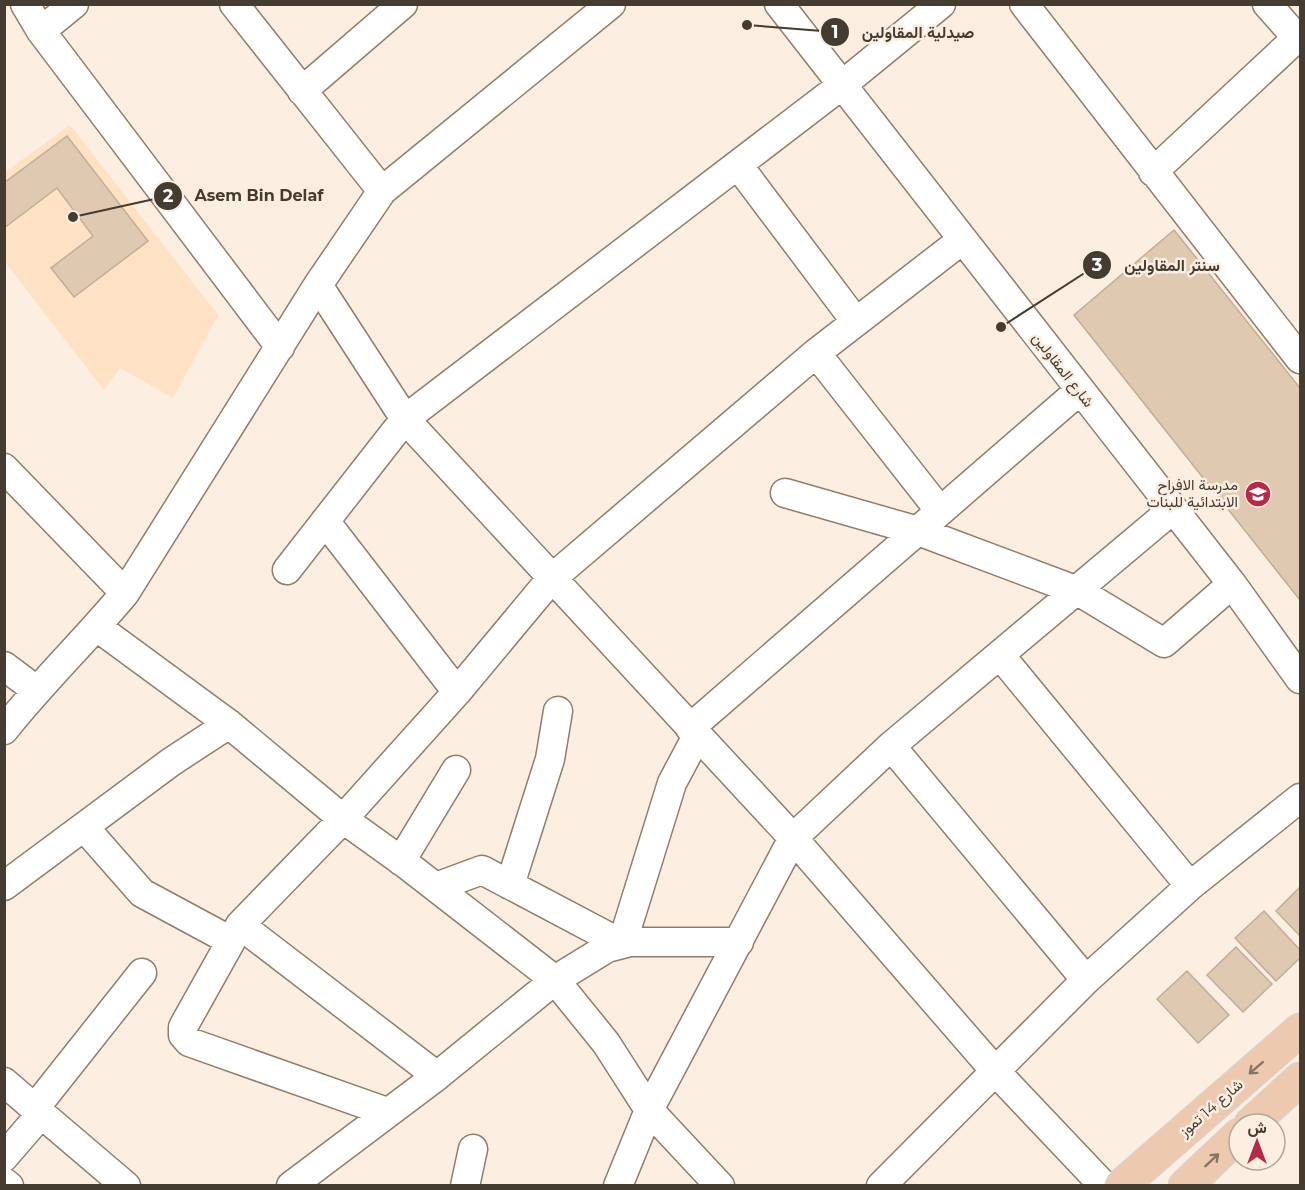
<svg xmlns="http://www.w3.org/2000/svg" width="1305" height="1190" font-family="Montserrat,Vazirmatn,sans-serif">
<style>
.built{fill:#fee2c3}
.building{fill:#dfc9b1;stroke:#c2ad96;stroke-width:1.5}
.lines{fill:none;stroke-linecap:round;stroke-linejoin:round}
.minor-casing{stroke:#927e68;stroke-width:31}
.major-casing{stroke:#d6d4d2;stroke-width:35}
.minor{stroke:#fff;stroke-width:28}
.major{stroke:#ecc9af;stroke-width:33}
.oneway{stroke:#877463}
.labels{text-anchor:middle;stroke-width:5;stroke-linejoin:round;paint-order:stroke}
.street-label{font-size:15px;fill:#443b31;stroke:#fceee0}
.poi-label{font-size:15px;fill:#443b31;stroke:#fceee0;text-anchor:end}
.leader{fill:none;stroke:#443b31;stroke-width:2}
.callout-dot{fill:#443b31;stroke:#fceee0;stroke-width:2}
.mark-label{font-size:18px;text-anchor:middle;font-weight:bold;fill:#fff}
.callout-label{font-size:16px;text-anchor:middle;font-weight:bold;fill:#443b31;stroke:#fceee0;stroke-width:5;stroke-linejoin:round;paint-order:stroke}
</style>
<rect width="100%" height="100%" fill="#fceee0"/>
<path class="built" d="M70,125L218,315L173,398L120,368L104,390L5,262L4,173Z"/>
<path class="building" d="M67,136L148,241L74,297L51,268L93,236L57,188L4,228V183Z
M1174,230L1300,388V600L1074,315Z
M1299,888L1300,890V936L1276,911Z
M1264,911L1300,950V958L1276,981L1235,938Z
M1236,947L1272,984L1243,1012L1207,975Z
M1187,971L1229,1015L1198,1043L1157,999Z"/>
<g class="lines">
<defs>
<path id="minor" d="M25,4L41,31L280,347
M234,4L382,191
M779,4L1232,584L1300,679
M1024,4L1300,359
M1267,4L1297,38
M41,31L74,4
M302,91L403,4
M738,165L856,322
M1153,172L1300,35
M318,285L405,419L793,838L996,1072L1104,1186
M816,353L940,511
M4,468L125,593
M785,493L918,531L1078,591L1164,643L1232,584
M325,521L457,692
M287,570L405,419L842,85L941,4
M97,627L229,724L343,819L407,865L555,980L606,1043L649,1110L720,1186
M1000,655L1190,886
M4,666L36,690
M690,728L1079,391
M4,730C42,682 86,640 125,593L318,285L382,191L611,4
M891,746L1086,980
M84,827L142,893L231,941
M401,861L456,770
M510,885L550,759L558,711
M4,886L171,762L229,724
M436,887L482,870L622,944L672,783L697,736
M240,925L437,1076
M4,1082L126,1186
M35,1108L142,973
M387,1112L189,1042L183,1035V1027L240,925L343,819L457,692L551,579L816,353L962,240
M4,1157L41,1114
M4,1182L9,1186
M291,1186L437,1076L555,980L607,948L630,942H739
M465,1186L473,1149
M618,1186L649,1110L793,838L891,746L1172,510
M881,1186L1086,980L1190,886L1300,798"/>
<path id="major" d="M1251,1124L1300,1079
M1121,1186L1300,1030
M1185,1186L1239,1135"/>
</defs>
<use href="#minor" class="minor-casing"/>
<use href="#major" class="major-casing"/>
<use href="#minor" class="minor"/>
<use href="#major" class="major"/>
</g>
<defs><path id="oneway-shaft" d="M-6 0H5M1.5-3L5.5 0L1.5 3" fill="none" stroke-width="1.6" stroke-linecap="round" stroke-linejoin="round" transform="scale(1.5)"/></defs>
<g class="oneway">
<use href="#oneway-shaft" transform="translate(1256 1068) rotate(139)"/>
<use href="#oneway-shaft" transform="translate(1212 1160) rotate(-43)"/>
</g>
<defs>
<symbol id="school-disc" viewBox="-11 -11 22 22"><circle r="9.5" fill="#b92844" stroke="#fceee0"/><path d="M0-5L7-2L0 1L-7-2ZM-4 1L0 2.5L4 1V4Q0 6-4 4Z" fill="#fff"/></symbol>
</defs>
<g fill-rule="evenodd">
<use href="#school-disc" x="1243" y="479" width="30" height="30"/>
</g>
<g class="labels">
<g class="street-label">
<text transform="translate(1063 370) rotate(52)" y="5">شارع المقاولين</text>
<text transform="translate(1211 1108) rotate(-41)" y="5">شارع 14 تموز</text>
</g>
<g class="poi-label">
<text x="1238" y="490">مدرسة اﻻفراح<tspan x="1238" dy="17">اﻻبتدائية للبنات</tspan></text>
</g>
</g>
<path class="leader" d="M747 25L835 32M73 217L168 196M1001 327L1097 265"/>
<g class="callout-dot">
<circle cx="747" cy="25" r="6"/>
<circle cx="73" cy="217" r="6"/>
<circle cx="1001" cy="327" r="6"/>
<circle cx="835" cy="32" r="15"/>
<circle cx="168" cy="196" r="15"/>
<circle cx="1097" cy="265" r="15"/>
</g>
<g class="mark-label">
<text x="835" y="38">1</text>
<text x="168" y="202">2</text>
<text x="1097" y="271">3</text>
</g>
<g class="callout-label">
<text x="918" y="38">صيدلية المقاولين</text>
<text x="259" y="201">Asem Bin Delaf</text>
<text x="1172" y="271">سنتر المقاولين</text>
</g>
<rect width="1305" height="1190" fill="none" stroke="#443b31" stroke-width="12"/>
<g transform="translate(1257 1142)"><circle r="28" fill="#fceee0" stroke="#b2a69a" stroke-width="1.5"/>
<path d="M0-4.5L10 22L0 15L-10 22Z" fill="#b92844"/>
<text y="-9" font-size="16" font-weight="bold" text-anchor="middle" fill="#443b31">ش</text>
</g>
</svg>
